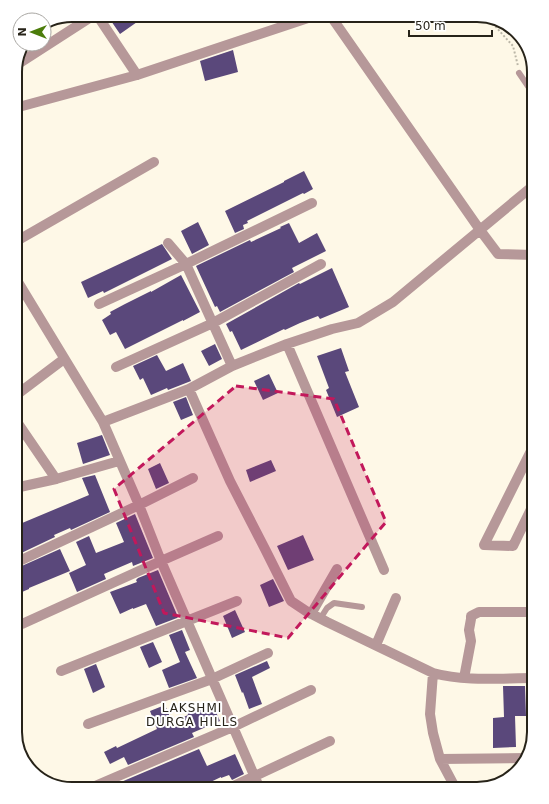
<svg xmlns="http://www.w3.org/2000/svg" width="549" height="804" font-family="'DejaVu Sans',sans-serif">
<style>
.building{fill:#5a487b}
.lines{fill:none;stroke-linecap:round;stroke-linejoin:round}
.path{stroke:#bbb6a7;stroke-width:2;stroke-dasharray:2 2;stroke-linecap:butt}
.service{stroke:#b69899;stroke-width:6}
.minor{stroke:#b69899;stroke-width:10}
.marked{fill:#c2185b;fill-opacity:0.2;stroke:#c2185b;stroke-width:3;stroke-dasharray:8 5;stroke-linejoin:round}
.labels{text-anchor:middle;stroke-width:4;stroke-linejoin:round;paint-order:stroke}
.neighbourhood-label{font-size:12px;letter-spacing:1px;fill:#272319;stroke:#fff}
.rim{fill:none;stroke:#272319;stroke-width:2}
</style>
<rect width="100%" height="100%" fill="#fef8e7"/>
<path class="building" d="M107,15H147L120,34Z
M233,50L238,72L205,81L200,61Z
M304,171L313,189L304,194L303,193L247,221L248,223L243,225L244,229L235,233L225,211L284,182V181Z
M198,222L209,245L192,254L181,231Z
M289,223L299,243L317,233L326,251L292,268L294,272L220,312L217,306L215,307L196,266L250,240L251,242L281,228L280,227Z
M162,244L172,259L104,293L103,291L88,298L81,282Z
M332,268L349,307L320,319L318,316L300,323L285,330L284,329L241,350L232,331L230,332L226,324L299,283L300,284Z
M181,275L200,312L183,321V320L125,349L116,332L110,335L102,320L111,314L110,312L125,304L151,291V292Z
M215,344L222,359L209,366L201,351Z
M341,348L349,371L345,372L359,407L337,417L326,390L329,388L317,356Z
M157,355L166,371L183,363L191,381L168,390L167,388L151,395L143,378L140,380L133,366Z
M269,374L278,393L263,400L254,381Z
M186,397L193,415L181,420L173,402Z
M102,435L110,455L83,464L77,443Z
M271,460L276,471L250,482L246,470Z
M160,463L169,483L156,489L148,469Z
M95,475L110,512L71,530L70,528L54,535L55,537L15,556V526L89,495L82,478Z
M135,514L153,558L133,566L132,562L104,574L106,579L77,592L69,573L86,565L76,542L89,536L96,553L124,542L116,523Z
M303,535L314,560L288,570L277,546Z
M60,549L70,571L29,588V589L15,595V569Z
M158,570L178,617L177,618L156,626L146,604L133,609V608L120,614L110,592L137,582L136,580L138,578Z
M273,579L284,601L269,607L260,585Z
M235,610L245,632L232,638L223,616Z
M182,630L190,650L185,652L197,678L169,688L162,670L180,662L169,635Z
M153,642L162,662L149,668L140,647Z
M267,661L270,668L252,677L262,704L249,709L243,692L242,693L235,675Z
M96,664L105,687L93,693L84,669Z
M503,686H525L526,716H515L516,747L493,748V718L504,717Z
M212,703L220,721L192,733L194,737L128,765L124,757L110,764L104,752L116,746L117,748L157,729L150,711L165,705L172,722L188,715L187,713Z
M199,749L207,766L235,754L244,774L232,780L229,775L221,778V777L196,789H169L166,782L149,789H124L121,782Z"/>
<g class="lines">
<path class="path" d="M479,15L495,26L513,46L518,66"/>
<path class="service" d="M519,73L534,95
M320,619L327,608L334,603L362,607"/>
<path class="minor" d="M97,15L137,75
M330,15L480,230L498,254L534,255
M18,64L94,15
M15,108L137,75L317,15
M15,242L154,162
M168,243L186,264L232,366
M15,277L103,422L139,505L161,561L260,789
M99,304L186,264L312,203
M287,344L384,570
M116,367L213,323L321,264
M189,389L230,481L265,549L291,601L306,611L327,622L433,673C466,682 501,678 534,678
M15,396L64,359
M15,419L56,479
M103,422L189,389L232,366L287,344L332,329L358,323L393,302L534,185
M15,488L56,479L119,461
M534,503L513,546L484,545L534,445
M15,563L139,505L193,478
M311,614L337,569
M22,624L161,561L218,536
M376,645L396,598
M61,671L237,601
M433,673L430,714L433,733L440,759L456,789
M464,678L471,641L469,630L471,619V616L479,612H534
M88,724L212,679L268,653
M440,759L527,758
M88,789L233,727L311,690
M227,789L330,741"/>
</g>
<path class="marked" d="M236,386L334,399L386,522L288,638L164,613L114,489Z"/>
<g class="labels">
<g class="neighbourhood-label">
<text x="192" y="712">LAKSHMI<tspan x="192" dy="14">DURGA HILLS</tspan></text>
</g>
</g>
<path d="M0 0H549V804H0ZM72 22H477A50 50 0 0 1 527 72V732A50 50 0 0 1 477 782H72A50 50 0 0 1 22 732V72A50 50 0 0 1 72 22Z" fill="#fff" fill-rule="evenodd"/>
<path class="rim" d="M72 22H477A50 50 0 0 1 527 72V732A50 50 0 0 1 477 782H72A50 50 0 0 1 22 732V72A50 50 0 0 1 72 22Z"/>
<g transform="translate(32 32) rotate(270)"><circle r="19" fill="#ffffff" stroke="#a9a7a3"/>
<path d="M0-3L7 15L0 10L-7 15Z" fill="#4c7d0b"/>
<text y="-6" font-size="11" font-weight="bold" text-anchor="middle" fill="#272319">N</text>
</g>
<path d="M409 30v6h83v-6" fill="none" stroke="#272319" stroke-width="2"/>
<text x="415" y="30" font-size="12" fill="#272319" stroke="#ffffff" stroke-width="3" paint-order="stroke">50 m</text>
</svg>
